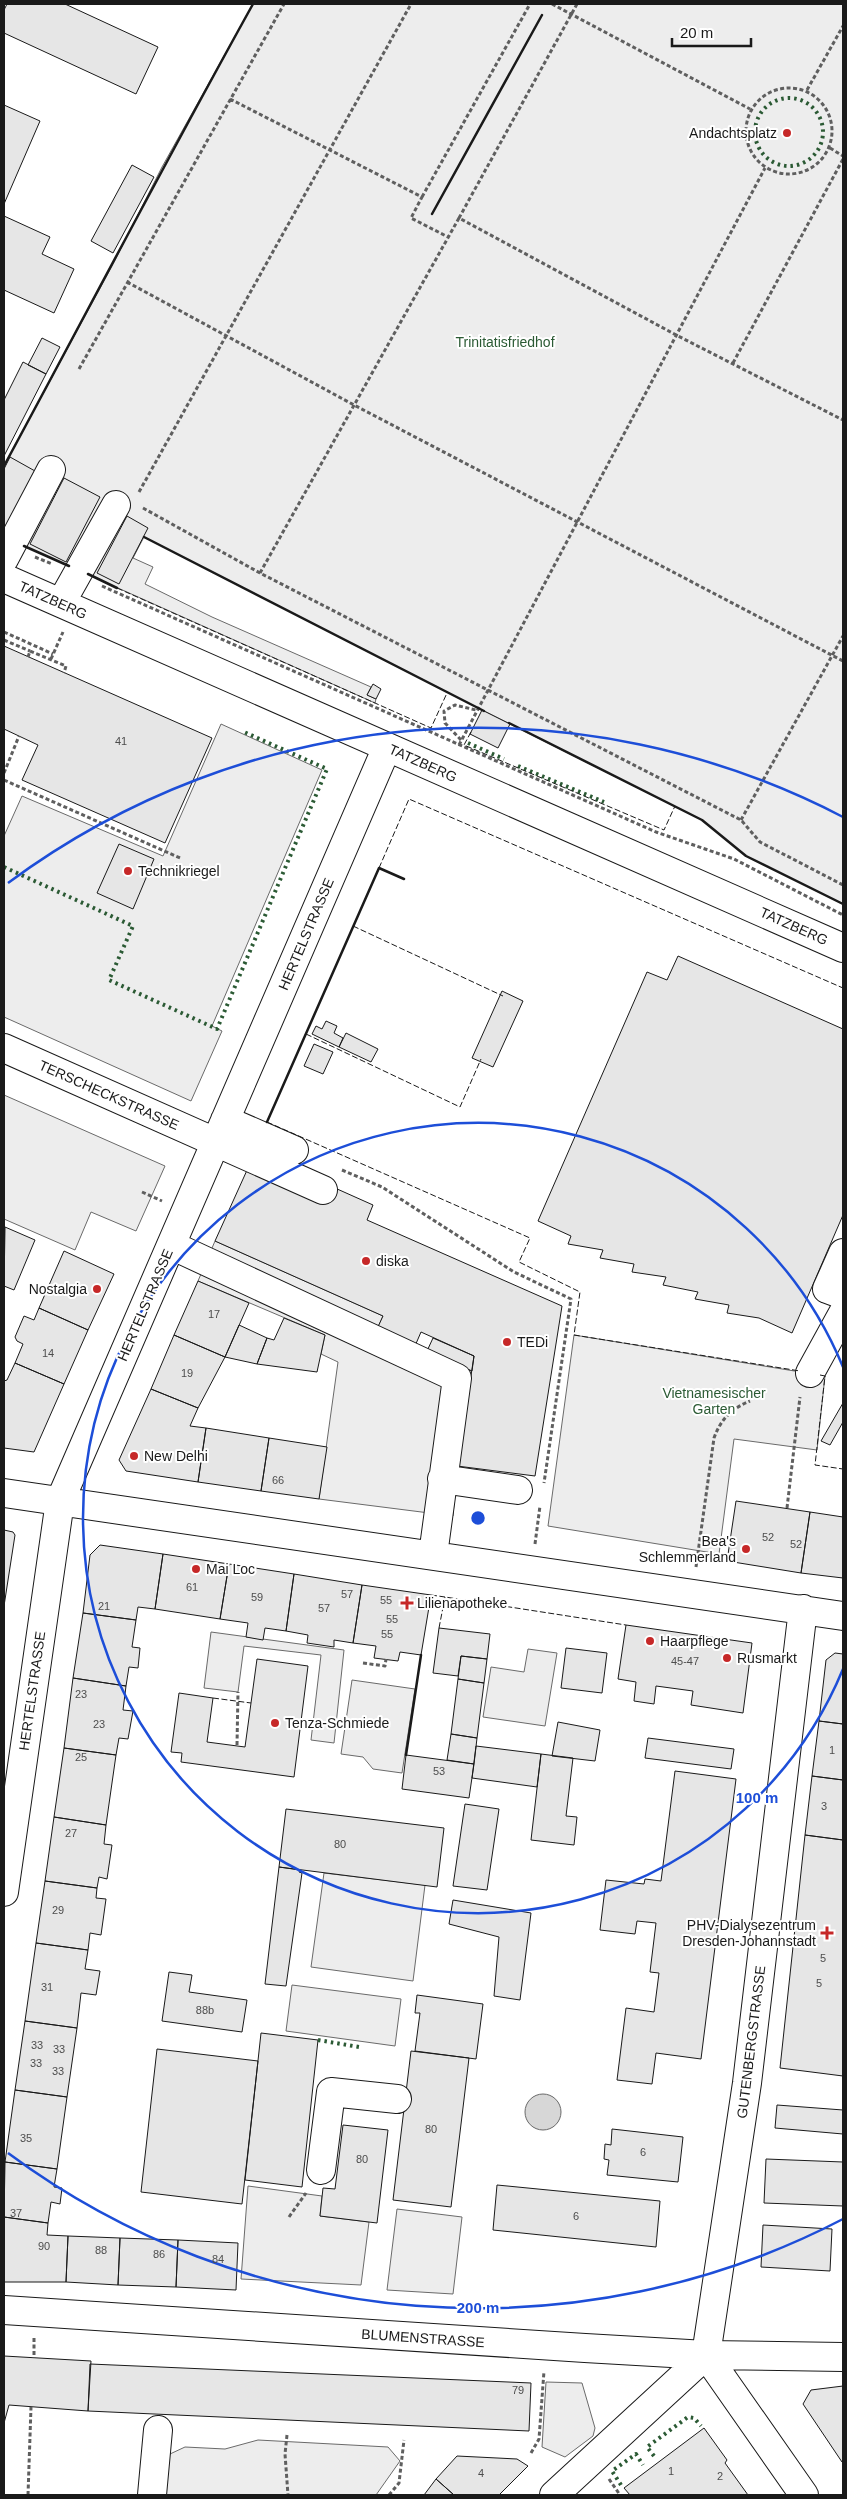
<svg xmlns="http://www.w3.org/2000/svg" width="847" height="2499" font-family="Helvetica,sans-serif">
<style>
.built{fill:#ededed;stroke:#6a6a6a}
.water{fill:#d7d7d7;stroke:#6a6a6a}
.building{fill:#e6e6e6;stroke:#1a1a1a}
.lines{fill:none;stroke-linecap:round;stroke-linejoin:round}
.minor-casing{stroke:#1a1a1a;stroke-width:30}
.path{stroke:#5f5f5f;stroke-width:3;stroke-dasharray:4 2.5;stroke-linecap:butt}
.minor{stroke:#fff;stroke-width:28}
.hedge{stroke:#2b5a34;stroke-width:4;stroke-dasharray:2.5 4;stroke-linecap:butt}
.fence{stroke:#1a1a1a;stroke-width:1;stroke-dasharray:6 2.5;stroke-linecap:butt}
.wall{stroke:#1a1a1a;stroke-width:2.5}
.ring{fill:none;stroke:#1d4ed8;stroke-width:2.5}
.poi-dot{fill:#c62828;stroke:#fff;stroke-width:2}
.labels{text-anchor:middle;stroke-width:4;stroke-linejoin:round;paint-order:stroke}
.number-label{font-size:11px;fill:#4d4d4d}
.poi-label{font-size:14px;fill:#1a1a1a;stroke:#fff;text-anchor:start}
.park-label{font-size:14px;fill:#2b5a34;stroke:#fff}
.street-label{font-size:14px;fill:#1a1a1a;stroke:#fff}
.centre{fill:#1d4ed8;stroke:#fff;stroke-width:2.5}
.ring-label{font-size:15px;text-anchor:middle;font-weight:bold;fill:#1d4ed8;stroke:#fff;stroke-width:4;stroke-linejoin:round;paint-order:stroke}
</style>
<rect width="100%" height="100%" fill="#fff"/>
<path class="built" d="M253,4H843V904L746,856L702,820L482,710L144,537L133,558L153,567L145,584L212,617L371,687L367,695L376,699L375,703L4,537V466L112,266L162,167Z
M221,724L322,770L212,1026L222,1031L191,1101L4,1017V836L22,796L163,856Z
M4,1095L165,1166L136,1231L91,1212L75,1250L4,1219Z
M215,1241L383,1316L377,1329L472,1371L457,1466L453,1516L319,1499L338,1362L321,1354L325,1335L198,1281Z
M574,1335L825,1376L817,1450L734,1439L719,1554L548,1526Z
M211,1632L344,1650L334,1743L311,1740L321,1655L244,1646L238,1692L204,1688Z
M528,1649L557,1653L545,1726L483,1717L491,1667L524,1672Z
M352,1680L415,1689L402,1773L373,1769L363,1757L341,1754Z
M324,1873L425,1885L413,1981L311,1967Z
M292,1985L401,1999L395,2046L286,2031Z
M248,2186L322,2196L320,2216L369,2222L361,2285L241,2279Z
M397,2209L462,2217L453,2294L387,2290Z
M546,2382L582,2383L595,2428L593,2436L565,2457L542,2447Z
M258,2440L388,2447L400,2461L376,2495H160L161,2472L170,2454L185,2447L225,2449Z"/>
<path class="water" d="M525 2112a18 18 0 1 1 36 0a18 18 0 1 1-36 0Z"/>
<path class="building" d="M7,4H65L158,47L136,94L4,33V10Z
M4,105L40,121L4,204Z
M132,165L154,177L113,253L91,241Z
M4,216L50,237L42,254L74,269L54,313L4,290Z
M42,338L60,347L46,374L28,365Z
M23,362L46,374L4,456V400Z
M10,457L35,471L4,530V469Z
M64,478L100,497L66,562L30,544Z
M127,516L148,528L119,584L97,573Z
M4,646L212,738L165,843L22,780L38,745L4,729Z
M373,684L381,689L376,699L367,695Z
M482,710L510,724L498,748L470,734Z
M119,844L154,859L133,909L97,893Z
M678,956L843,1029V1215L792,1333L759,1318L727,1313L729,1305L695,1299L698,1292L663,1285L666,1277L632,1272L634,1264L600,1258L603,1250L568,1244L571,1236L538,1221L647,972L667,980Z
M502,991L523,1001L493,1067L472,1058Z
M326,1021L337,1026L334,1033L343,1038L339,1047L312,1034L316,1026L322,1029Z
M346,1033L378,1049L371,1062L339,1047Z
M314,1044L333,1052L323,1074L304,1066Z
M248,1168L326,1184L373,1205L367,1220L562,1306L535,1476L457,1466L474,1356L421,1332L415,1346L377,1329L383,1316L215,1241Z
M5,1227L35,1240L14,1290L4,1286Z
M64,1251L114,1274L88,1330L39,1308Z
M198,1281L249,1303L225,1357L174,1335Z
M39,1308L88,1330L64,1384L15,1363L23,1344L17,1341L15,1337L24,1316L34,1320Z
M284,1318L325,1335L317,1372L257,1364L267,1338L274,1340Z
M239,1325L267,1338L257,1364L225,1357Z
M174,1335L225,1357L198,1408L151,1389Z
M433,1338L474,1356L472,1371L427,1351Z
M15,1363L64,1384L34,1452L4,1448V1381L7,1380Z
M151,1389L198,1408L190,1426L206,1428L198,1482L126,1471L119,1460Z
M843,1403V1422L830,1445L821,1441Z
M206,1428L269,1438L261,1491L198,1482Z
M269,1438L327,1447L319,1499L261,1491Z
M736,1501L810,1512L801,1573L727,1561Z
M810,1512L843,1517V1578L801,1573Z
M4,1530L13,1532L15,1535L4,1606Z
M100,1545L163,1554L155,1609L138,1607L136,1620L83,1613L90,1555Z
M163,1554L229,1564L220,1619L155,1609Z
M229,1564L294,1574L286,1631L265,1628L263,1640L246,1637L248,1623L220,1619Z
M294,1574L362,1585L353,1643L334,1640V1647L307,1643L308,1635L286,1631Z
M362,1585L431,1595L421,1655L400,1652L398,1661L374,1658L376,1646L353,1643Z
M83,1613L136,1620L132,1647L140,1648L138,1668L129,1667L126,1686L73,1678Z
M626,1625L752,1643L743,1713L691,1705L693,1691L656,1686L654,1704L634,1701L636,1682L618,1679Z
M439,1628L490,1634L487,1659L461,1656L458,1676L433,1673Z
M566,1648L607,1653L602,1693L561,1688Z
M835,1653L843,1654V1724L819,1721L826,1660Z
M461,1656L487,1659L484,1683L458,1679Z
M257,1659L308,1666L294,1777L181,1762L182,1753L171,1752L179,1693L213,1698L207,1742L245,1747Z
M73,1678L126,1686L123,1710L133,1711L128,1739L119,1738L116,1755L64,1748Z
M458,1679L484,1683L477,1738L451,1734Z
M819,1721L843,1724V1780L812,1776Z
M558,1722L600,1730L595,1761L552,1756Z
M451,1734L477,1738L474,1764L447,1760Z
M648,1738L734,1749L731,1769L645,1758Z
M476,1746L541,1754L537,1787L472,1778Z
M64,1748L116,1755L106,1825L54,1817Z
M541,1754L573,1758L566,1816L577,1817L574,1845L531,1840Z
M406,1755L474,1764L469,1798L402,1789Z
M675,1771L736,1779L701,2059L656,2053L652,2084L617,2080L626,2008L654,2012L659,1973L650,1972L656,1923L637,1921L635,1934L600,1930L606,1880L644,1884L645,1879L661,1881Z
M812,1776L843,1780V1840L805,1835Z
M465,1804L499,1809L487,1890L453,1886Z
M286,1809L444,1828L437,1887L279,1867Z
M54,1817L106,1825L104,1844L112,1845L107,1879L99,1877L97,1888L45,1881Z
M805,1835L843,1840V2076L780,2068Z
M279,1867L300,1870L299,1872L302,1873L286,1986L265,1984Z
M45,1881L97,1888L96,1898L106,1899L101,1935L90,1933L88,1950L36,1943Z
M453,1900L531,1913L520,2000L494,1996L499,1937L449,1924Z
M36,1943L88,1950L85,1969L100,1971L96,1995L81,1993L77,2028L25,2021Z
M169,1972L192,1975L189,1992L247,2000L242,2032L162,2021Z
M417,1995L483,2004L476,2059L415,2051L420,2013H415Z
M25,2021L77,2028L67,2097L15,2090Z
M261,2033L318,2040L302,2187L245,2180Z
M157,2049L258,2061L242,2204L141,2192Z
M411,2051L469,2058L451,2207L393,2200Z
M15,2090L67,2097L57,2169L5,2162Z
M777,2105L843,2110V2134L775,2128Z
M343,2125L388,2130L377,2223L320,2216L323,2188L335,2189Z
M612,2129L683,2137L678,2182L607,2175L609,2160L604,2159L605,2144L611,2145Z
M766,2159L843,2162V2206L764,2203Z
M5,2162L57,2169L54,2187L62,2188L60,2204L51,2202L48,2223L4,2217Z
M497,2185L660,2201L656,2247L493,2230Z
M4,2217L48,2223L47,2235L68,2236L66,2282H4Z
M763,2225L832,2229L830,2271L761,2267Z
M68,2236L120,2238L118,2285L66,2282Z
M120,2238L178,2240L176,2287L118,2285Z
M178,2240L238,2243L236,2290L176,2287Z
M4,2356L91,2361L88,2411L9,2405L4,2423Z
M90,2364L531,2383L529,2431L88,2411Z
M843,2386V2461L842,2462L803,2404L811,2390Z
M704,2428L727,2460L725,2463L748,2495H630L624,2488Z
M457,2456L517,2459L528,2466L499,2495H454L436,2479Z
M436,2479L454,2495H424Z"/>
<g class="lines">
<defs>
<path id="minor" d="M4,559L51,470
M4,578L843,948
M61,603L116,505
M4,1048L323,1190
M225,1120L294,1150
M171,1245L457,1378L433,1555
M843,1253L827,1289L843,1295
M810,1373L843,1313
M442,1479L518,1490
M4,1493L843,1616
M4,1892L60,1501L387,747
M321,2170L331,2092L397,2099
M4,2310L585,2348L706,2355L843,2357
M706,2355L747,2083L803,1609
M706,2355L804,2495
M152,2495L158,2430
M554,2495L706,2355"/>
</defs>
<use href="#minor" class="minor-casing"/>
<path class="path" d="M552,4L750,109
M577,4L459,218L678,336L843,420
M746 131a43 43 0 1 1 86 0a43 43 0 1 1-86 0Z
M807,90L843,26
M230,99L422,197L411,218L448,237
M830,148L843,156
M422,197L530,4
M127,282L354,405L843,661
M733,363L843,159
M79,369L284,4
M139,492L411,4
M143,508L260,573L741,820L760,842L843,885
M35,557L52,564
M260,573L459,218
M102,586L656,832L734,859L843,915
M4,632L53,654
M4,640L30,651
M28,657L30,651L66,666L64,673
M51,659L63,632
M461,740L445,723L444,711L455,705L476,710
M459,745L765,168
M4,773L19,736
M4,780L180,858
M741,820L843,636
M342,1170L382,1187L514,1272L571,1299L544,1483
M142,1192L162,1201
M787,1508L800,1397
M535,1544L540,1506
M696,1567L714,1438C721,1419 731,1409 750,1401
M363,1663L385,1666L386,1659
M237,1745L238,1692
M289,2217L306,2193
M34,2338V2358
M287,2435L285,2454L288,2495
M531,2453L539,2439L544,2371
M609,2479L620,2495
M28,2495L31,2407
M389,2495L399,2483L404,2440"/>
<use href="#minor" class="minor"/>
<path class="hedge" d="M755 132a34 34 0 1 1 68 0a34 34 0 1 1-68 0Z
M468,743L504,759
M518,766L604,802
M4,867L133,926L109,980L217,1029L327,769L244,732
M318,2040L359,2047
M654,2456L647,2447L688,2417L694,2418L701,2426
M621,2485L612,2471L636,2454L643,2465"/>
<path class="fence" d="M117,588L431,728L447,693
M471,732L464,745L664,830L675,806
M379,868L409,799L843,988
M353,926L503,996
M306,1034L460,1107L481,1059
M267,1122L530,1238L519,1262L580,1292L574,1335L800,1371
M820,1375L825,1376L815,1465L843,1469
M431,1595L445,1597
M439,1628L445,1597L626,1625
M213,1698L251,1703"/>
<path class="wall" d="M432,214L542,15
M4,466C87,312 168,157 253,4
M144,537L484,711
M24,546L69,566
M88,574L117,588
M509,723L702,820L746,856L843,904
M267,1122L379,868L404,879
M406,1755L421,1655"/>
</g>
<g class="ring">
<path d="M843 1669A395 395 0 1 1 843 1367"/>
<path d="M843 2219A790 790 0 0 1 8 2153M8 883A790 790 0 0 1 843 817"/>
</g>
<g class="poi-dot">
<circle cx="787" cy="133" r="5"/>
<circle cx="128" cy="871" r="5"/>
<circle cx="366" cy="1261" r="5"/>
<circle cx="97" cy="1289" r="5"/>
<circle cx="507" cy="1342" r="5"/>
<circle cx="134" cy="1456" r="5"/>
<circle cx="746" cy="1549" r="5"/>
<circle cx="196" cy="1569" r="5"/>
<path d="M404.5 1595.5h5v5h5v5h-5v5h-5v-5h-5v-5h5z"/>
<circle cx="650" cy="1641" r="5"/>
<circle cx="727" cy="1658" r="5"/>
<circle cx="275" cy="1723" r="5"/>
<path d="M824.5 1925.5h5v5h5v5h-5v5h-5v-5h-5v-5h5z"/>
</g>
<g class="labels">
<g class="number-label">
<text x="121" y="745">41</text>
<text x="214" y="1318">17</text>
<text x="48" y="1357">14</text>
<text x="187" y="1377">19</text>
<text x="278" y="1484">66</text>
<text x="768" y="1541">52</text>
<text x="796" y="1548">52</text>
<text x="192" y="1591">61</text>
<text x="347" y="1598">57</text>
<text x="257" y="1601">59</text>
<text x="386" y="1604">55</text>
<text x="104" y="1610">21</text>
<text x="324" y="1612">57</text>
<text x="392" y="1623">55</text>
<text x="387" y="1638">55</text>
<text x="685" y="1665">45-47</text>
<text x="81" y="1698">23</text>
<text x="99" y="1728">23</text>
<text x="832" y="1754">1</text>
<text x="81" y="1761">25</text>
<text x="439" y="1775">53</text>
<text x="824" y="1810">3</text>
<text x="71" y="1837">27</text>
<text x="340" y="1848">80</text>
<text x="58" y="1914">29</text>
<text x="823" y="1962">5</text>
<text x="819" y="1987">5</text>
<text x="47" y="1991">31</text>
<text x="205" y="2014">88b</text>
<text x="37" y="2049">33</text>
<text x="59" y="2053">33</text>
<text x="36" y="2067">33</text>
<text x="58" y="2075">33</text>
<text x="431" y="2133">80</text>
<text x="26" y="2142">35</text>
<text x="643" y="2156">6</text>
<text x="362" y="2163">80</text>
<text x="16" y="2217">37</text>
<text x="576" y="2220">6</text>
<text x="44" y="2250">90</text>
<text x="101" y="2254">88</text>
<text x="159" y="2258">86</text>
<text x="218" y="2263">84</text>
<text x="518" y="2394">79</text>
<text x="671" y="2475">1</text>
<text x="481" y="2477">4</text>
<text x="720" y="2480">2</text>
</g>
<g class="poi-label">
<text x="777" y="138" text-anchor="end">Andachtsplatz</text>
<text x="138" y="876">Technikriegel</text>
<text x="376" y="1266">diska</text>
<text x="87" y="1294" text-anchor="end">Nostalgia</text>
<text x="517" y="1347">TEDi</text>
<text x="144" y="1461">New Delhi</text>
<text x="736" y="1546" text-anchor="end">Bea's<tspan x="736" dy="16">Schlemmerland</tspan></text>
<text x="206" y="1574">Mai Loc</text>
<text x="417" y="1608">Lilienapotheke</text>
<text x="660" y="1646">Haarpflege</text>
<text x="737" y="1663">Rusmarkt</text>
<text x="285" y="1728">Tenza-Schmiede</text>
<text x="816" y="1930" text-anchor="end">PHV-Dialysezentrum<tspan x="816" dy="16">Dresden-Johannstadt</tspan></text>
</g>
<g class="park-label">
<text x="505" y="347">Trinitatisfriedhof</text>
<text x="714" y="1398">Vietnamesischer<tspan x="714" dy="16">Garten</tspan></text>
</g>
<g class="street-label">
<text transform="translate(53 600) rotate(24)" y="5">TATZBERG</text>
<text transform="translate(423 763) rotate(24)" y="5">TATZBERG</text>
<text transform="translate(794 926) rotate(24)" y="5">TATZBERG</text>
<text transform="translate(306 934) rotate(-67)" y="5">HERTELSTRASSE</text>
<text transform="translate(109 1095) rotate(24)" y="5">TERSCHECKSTRASSE</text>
<text transform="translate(145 1305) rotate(-67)" y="5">HERTELSTRASSE</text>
<text transform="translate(32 1691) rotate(-82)" y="5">HERTELSTRASSE</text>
<text transform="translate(751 2042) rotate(-83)" y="5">GUTENBERGSTRASSE</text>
<text transform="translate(423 2338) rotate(4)" y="5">BLUMENSTRASSE</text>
</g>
</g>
<circle cx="478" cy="1518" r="8" class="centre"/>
<g class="ring-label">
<text x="757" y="1803">100 m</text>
<text x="478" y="2313">200 m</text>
</g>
<rect width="847" height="2499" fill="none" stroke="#1a1a1a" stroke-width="10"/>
<path d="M672 38v8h79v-8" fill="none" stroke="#1a1a1a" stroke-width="2.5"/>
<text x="680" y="38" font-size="15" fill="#1a1a1a" stroke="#ffffff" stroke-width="4" paint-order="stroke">20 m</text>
</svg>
